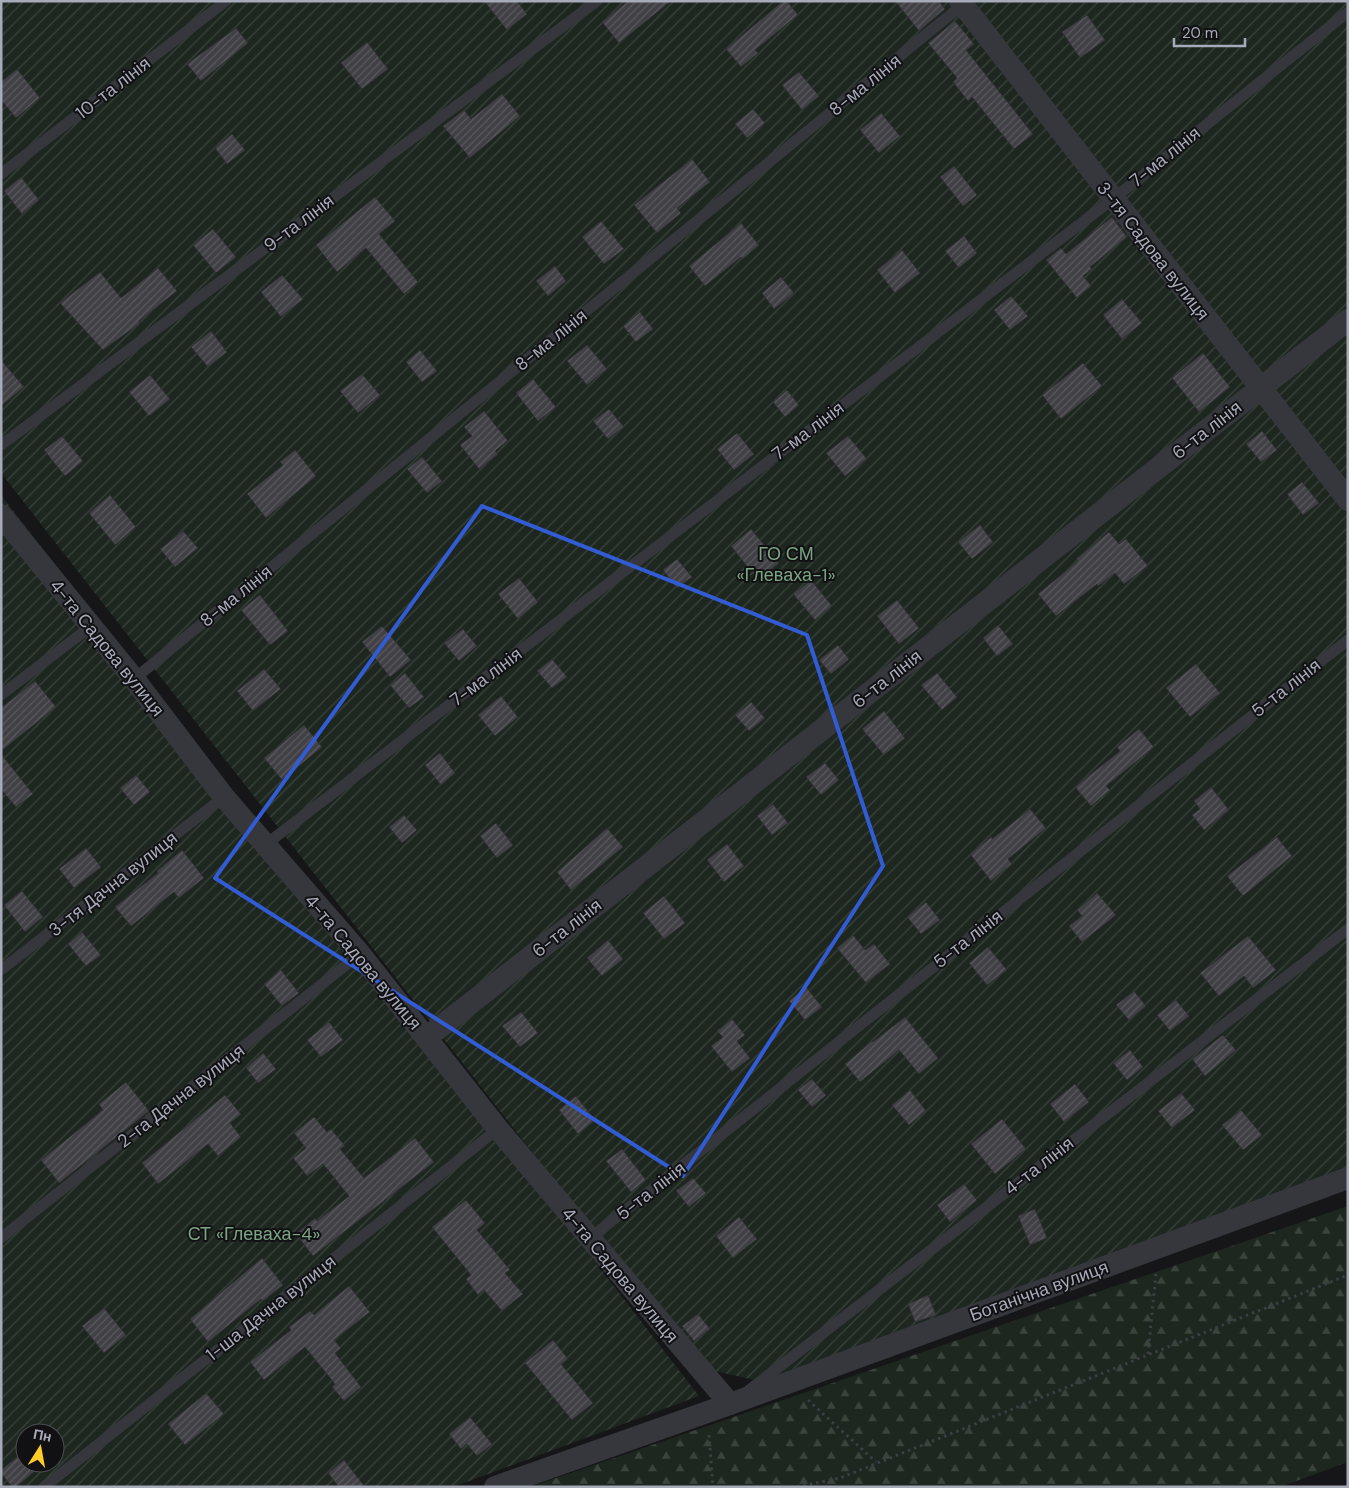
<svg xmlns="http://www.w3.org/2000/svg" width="1349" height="1488" font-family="'DM Sans',sans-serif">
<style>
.forest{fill:url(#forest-firs)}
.garden{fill:url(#garden-furrows);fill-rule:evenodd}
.building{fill:url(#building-hatch);stroke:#302f34}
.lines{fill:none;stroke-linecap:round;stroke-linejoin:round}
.path{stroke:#3c3e44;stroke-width:3;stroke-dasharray:2.5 4;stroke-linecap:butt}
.lane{stroke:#36373d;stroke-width:11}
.street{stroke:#36373d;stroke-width:22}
.marked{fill:none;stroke:#325cd3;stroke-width:4;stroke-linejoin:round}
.labels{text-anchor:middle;stroke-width:4;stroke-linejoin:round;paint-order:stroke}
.street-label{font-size:18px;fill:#a7aab9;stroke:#111113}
.park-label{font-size:18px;fill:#7ca583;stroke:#111113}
</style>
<defs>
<pattern id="forest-firs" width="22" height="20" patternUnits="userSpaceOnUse" patternTransform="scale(1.25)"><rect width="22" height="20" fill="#1d261f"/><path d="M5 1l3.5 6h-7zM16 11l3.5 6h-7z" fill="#3b433d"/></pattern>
<pattern id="garden-furrows" width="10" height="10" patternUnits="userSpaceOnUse" patternTransform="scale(1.25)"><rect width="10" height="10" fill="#1d261f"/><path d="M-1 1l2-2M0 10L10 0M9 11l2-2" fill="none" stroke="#3b433d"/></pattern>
<pattern id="building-hatch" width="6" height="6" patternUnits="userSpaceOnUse" patternTransform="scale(1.25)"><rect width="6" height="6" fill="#404045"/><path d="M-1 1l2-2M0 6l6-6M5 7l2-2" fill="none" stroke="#59595e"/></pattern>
</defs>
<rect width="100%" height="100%" fill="#161618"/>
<path class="forest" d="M1348,1206V1462L1280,1487H530Z"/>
<path class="garden" d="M1,1H1348V1184L764,1382L701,1368L1,473Z
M1,495L699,1396L453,1487H1ZM25,1433H55V1463H25Z"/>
<path class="building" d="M484,1H517L527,14L507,30Z
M628,1H671L619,43L602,22Z
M783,1H787L798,15L755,50L758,53L741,67L726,49Z
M895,1H939L945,9L919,31Z
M1087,15L1105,40L1080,58L1062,32Z
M955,21L974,44L966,50L1033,134L1014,149L972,97L968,101L953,82L957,78L928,43Z
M236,28L248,43L201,81L187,64Z
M367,42L388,69L362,89L341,63Z
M17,69L40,98L16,118L1,100V82Z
M799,72L819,96L802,110L782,85Z
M502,94L520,116L470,158L443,126L464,110L471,119Z
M753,109L765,123L747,138L735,124Z
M881,113L900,136L879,153L860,130Z
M232,134L245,150L227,164L215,148Z
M692,159L710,182L677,208L681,213L657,233L634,205Z
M954,166L977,195L963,206L940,177Z
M21,177L39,200L22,214L4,191Z
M375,197L395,221L379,234L418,282L404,294L366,248L337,272L316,245Z
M1112,217L1127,237L1090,267L1092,269L1083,276L1091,286L1077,298L1046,260L1061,248L1066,254Z
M601,221L624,249L604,264L582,237Z
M741,223L759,245L743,259L741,257L705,286L689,266Z
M213,229L236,257L216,273L193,245Z
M964,236L977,253L959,268L945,251Z
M902,250L920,273L895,293L877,270Z
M555,266L566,281L548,296L536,281Z
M158,268L177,291L139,321L140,323L103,350L60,303L100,272L121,298Z
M282,275L303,299L281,317L261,292Z
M781,277L794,293L774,309L762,293Z
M1011,296L1028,316L1010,330L994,310Z
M1122,299L1142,323L1122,339L1103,315Z
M640,312L653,329L636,342L623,326Z
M211,331L227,352L208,367L191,347Z
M587,345L607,369L587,385L567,361Z
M420,350L437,371L422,382L406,362Z
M1203,353L1230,387L1199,412L1172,378Z
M1,360L24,387L1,406Z
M1083,363L1102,386L1061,419L1042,395Z
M362,374L380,395L358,413L340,391Z
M150,375L170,399L149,416L129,392Z
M533,379L556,407L538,421L516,393Z
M787,390L799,405L785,417L773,402Z
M609,409L624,427L608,439L593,421Z
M484,411L508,441L495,451L498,454L479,469L460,445L472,436L464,427Z
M1262,431L1277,450L1261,462L1246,444Z
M737,433L754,454L734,470L717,449Z
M62,436L83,461L65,476L44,450Z
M848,436L867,459L845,476L826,453Z
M295,450L316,476L266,518L247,494L283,465L280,462Z
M422,457L442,481L427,493L407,469Z
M1302,482L1319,503L1303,515L1287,494Z
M110,495L136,527L115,545L89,513Z
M980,525L993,542L972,559L958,542Z
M751,529L779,563L758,580L731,546Z
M183,531L198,548L175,567L160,549Z
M1109,532L1119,544L1126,539L1148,566L1124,584L1115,573L1098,586L1097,584L1056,616L1038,594L1078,561L1076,559Z
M677,559L692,577L677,588L663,570Z
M519,578L538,602L518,619L498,594Z
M811,580L832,606L815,620L793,594Z
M260,595L288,631L270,645L241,610Z
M897,600L919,628L899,644L877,616Z
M998,625L1013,644L997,656L983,638Z
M382,626L411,660L390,677L362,642Z
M463,629L477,646L459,661L444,643Z
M838,645L849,659L831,674L819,660Z
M552,659L567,677L552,688L537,671Z
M1196,664L1220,693L1190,717L1166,688Z
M264,669L281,689L253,711L237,691Z
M405,673L424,697L409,708L390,685Z
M937,673L957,697L942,710L921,685Z
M35,681L56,707L1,751V708Z
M501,696L518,717L495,736L478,715Z
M751,702L765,718L749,731L735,715Z
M884,711L905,738L884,755L862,729Z
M304,725L322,747L282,780L264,758Z
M1139,729L1154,747L1106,786L1110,790L1091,806L1075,787L1120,751L1117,747Z
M440,753L455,773L441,785L425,765Z
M1,754L33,794L16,807L1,789Z
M825,763L839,780L821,795L806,777Z
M136,775L150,792L134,805L120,788Z
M1211,787L1229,810L1204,830L1192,815L1200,809L1194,801Z
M773,804L788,823L772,835L757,816Z
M1030,809L1046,828L1008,859L1012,864L991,881L970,854L991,837L992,839Z
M404,815L417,830L402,843L389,827Z
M496,823L513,845L497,858L480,836Z
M607,828L623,847L571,890L557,872Z
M1277,837L1292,856L1243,896L1227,876Z
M727,844L744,866L724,882L707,860Z
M86,848L101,867L74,888L59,869Z
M182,850L204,878L179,898L174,892L131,926L115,907L158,873L157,871Z
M22,891L43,917L25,932L4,905Z
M1097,893L1116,915L1082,942L1069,926L1082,916L1077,910Z
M664,896L685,923L664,939L643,913Z
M926,902L940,920L921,934L907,917Z
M82,932L101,955L86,966L68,944Z
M853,935L865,950L874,944L890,964L866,983L837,948Z
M1248,936L1276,970L1253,988L1244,976L1219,996L1200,973Z
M608,940L623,959L602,976L587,958Z
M988,947L1007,970L987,985L969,963Z
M281,970L299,993L282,1006L264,984Z
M806,987L822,1007L805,1020L789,1001Z
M1134,991L1146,1006L1129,1020L1116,1005Z
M1176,1000L1189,1016L1170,1031L1157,1015Z
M521,1012L538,1033L520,1047L502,1026Z
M905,1017L938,1058L919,1074L899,1050L860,1082L845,1064L872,1041L873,1042Z
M732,1019L745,1035L737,1041L750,1058L732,1072L711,1046L723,1037L717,1031Z
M329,1022L343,1040L321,1057L307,1040Z
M1223,1035L1236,1050L1205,1076L1192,1059Z
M1130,1050L1143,1067L1127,1080L1113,1063Z
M263,1053L276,1069L258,1083L246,1068Z
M812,1079L826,1095L812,1107L798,1090Z
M126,1082L149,1111L59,1183L41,1160L103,1110L99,1104Z
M1075,1084L1089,1102L1064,1122L1050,1104Z
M910,1090L926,1111L909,1125L892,1105Z
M1181,1093L1195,1110L1172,1128L1158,1111Z
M225,1095L241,1114L230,1123L241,1137L218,1156L208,1144L158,1184L142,1163Z
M576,1096L595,1120L578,1134L559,1110Z
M1241,1110L1262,1135L1243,1150L1222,1125Z
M314,1117L327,1132L331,1129L345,1146L340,1149L364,1178L415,1138L434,1162L313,1256L296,1234L315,1218L317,1221L349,1196L323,1164L307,1176L293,1158L306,1148L294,1133Z
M1002,1119L1026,1149L995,1174L971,1144Z
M622,1149L646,1180L631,1192L606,1161Z
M693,1178L706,1193L689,1207L676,1191Z
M964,1184L977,1200L950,1222L937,1205Z
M466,1200L485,1223L477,1230L510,1270L505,1273L523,1294L502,1311L484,1290L478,1295L466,1279L471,1275L432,1227Z
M1035,1209L1047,1238L1030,1245L1018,1216Z
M739,1217L757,1239L733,1258L716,1236Z
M262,1258L283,1285L263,1301L261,1299L208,1342L190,1319Z
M349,1286L370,1312L334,1340L341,1348L335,1353L361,1387L344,1401L332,1387L335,1384L305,1347L264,1380L250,1362L291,1330L289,1327L310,1311L314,1315Z
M928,1295L936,1315L915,1322L908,1304Z
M104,1308L126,1335L104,1353L82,1326Z
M698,1314L710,1329L694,1341L682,1326Z
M553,1340L568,1359L561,1364L593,1403L572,1420L525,1363Z
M206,1393L224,1414L185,1445L168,1424Z
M470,1417L492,1444L477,1456L467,1444L461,1449L449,1434Z
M21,1454L25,1463H29L35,1471L16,1487H12L1,1473V1470Z
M344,1460L365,1487H339L328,1473Z"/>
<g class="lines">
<path class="path" d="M1148,1354L1156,1273
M808,1400L876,1462
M709,1435L713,1487
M797,1487L840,1478L1348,1275"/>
<path class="lane" d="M1,174L226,1
M1,445L597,1
M134,679L966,2
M1,695L90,627
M265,845L1113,199L1348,12
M1,970L224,797
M1,1238L360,954
M589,1239L1348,640
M749,1390L1348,929
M44,1487L498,1129"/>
<path class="street" d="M960,1L1348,500
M1,515L134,679L224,797L360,954L498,1129L730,1404
M426,1038L1348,320
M495,1487L730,1404L1348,1178"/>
</g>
<path class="marked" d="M482,506L807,635L883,866L683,1176L215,878Z"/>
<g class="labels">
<g class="street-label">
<text transform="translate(865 85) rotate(-39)" y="6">8-ма лінія</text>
<text transform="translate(113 88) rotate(-38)" y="6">10-та лінія</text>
<text transform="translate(1165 157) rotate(-39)" y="6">7-ма лінія</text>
<text transform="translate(299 223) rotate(-37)" y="6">9-та лінія</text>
<text transform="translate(1153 251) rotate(52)" y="6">3-тя Садова вулиця</text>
<text transform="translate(551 340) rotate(-39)" y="6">8-ма лінія</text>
<text transform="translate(1207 430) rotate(-38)" y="6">6-та лінія</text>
<text transform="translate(808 431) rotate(-37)" y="6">7-ма лінія</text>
<text transform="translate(236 596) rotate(-39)" y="6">8-ма лінія</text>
<text transform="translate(107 648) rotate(51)" y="6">4-та Садова вулиця</text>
<text transform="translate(486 677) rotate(-37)" y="6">7-ма лінія</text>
<text transform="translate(887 679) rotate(-38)" y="6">6-та лінія</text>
<text transform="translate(1286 688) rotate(-38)" y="6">5-та лінія</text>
<text transform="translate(113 884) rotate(-38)" y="6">3-тя Дачна вулиця</text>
<text transform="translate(567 928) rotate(-38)" y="6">6-та лінія</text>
<text transform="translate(968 939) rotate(-38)" y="6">5-та лінія</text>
<text transform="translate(363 962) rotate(50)" y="6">4-та Садова вулиця</text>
<text transform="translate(181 1096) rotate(-38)" y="6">2-га Дачна вулиця</text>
<text transform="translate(1039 1166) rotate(-38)" y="6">4-та лінія</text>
<text transform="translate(651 1191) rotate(-38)" y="6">5-та лінія</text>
<text transform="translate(620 1275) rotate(50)" y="6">4-та Садова вулиця</text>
<text transform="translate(1039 1291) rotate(-20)" y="6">Ботанічна вулиця</text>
<text transform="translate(271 1308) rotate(-38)" y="6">1-ша Дачна вулиця</text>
</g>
<g class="park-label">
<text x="786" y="560">ГО СМ<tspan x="786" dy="21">«Глеваха-1»</tspan></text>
<text x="254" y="1240">СТ «Глеваха-4»</text>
</g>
</g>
<rect width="1349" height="1488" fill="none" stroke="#a7aab9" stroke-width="5"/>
<g transform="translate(40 1448) rotate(11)"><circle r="24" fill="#111113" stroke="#4d4e55"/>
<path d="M0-4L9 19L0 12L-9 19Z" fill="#fdcc28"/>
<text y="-8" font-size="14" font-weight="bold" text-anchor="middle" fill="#a7aab9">Пн</text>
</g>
<path d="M1174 38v8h71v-8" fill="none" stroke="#a7aab9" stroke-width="2.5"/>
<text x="1182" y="38" font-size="15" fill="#a7aab9" stroke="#111113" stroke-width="4" paint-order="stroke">20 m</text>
</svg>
